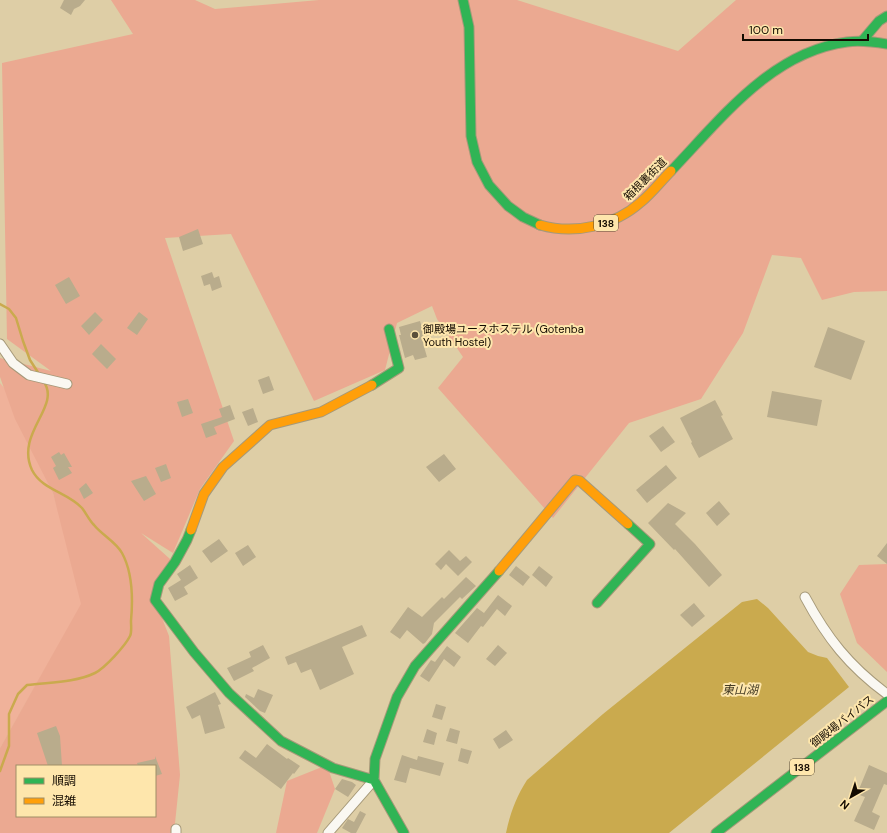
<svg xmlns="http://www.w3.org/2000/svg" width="887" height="833" font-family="'DM Sans','Noto Sans JP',sans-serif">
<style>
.green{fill:#f0b29a}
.forest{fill:#eba991;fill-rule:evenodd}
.water{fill:#caaa4e}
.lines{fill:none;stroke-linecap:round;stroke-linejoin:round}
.stream{stroke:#caaa4e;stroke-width:2.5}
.building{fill:#b9ac8c}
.street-casing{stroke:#a69979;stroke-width:11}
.fast-casing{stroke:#a69979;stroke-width:11}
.slow-casing{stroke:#a69979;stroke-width:11}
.street{stroke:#faf8f2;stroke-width:9}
.fast{stroke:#30b455;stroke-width:9}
.slow{stroke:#ff9f0a;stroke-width:9}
.poi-dot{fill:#5b4f3a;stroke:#fee6ac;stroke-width:1.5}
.labels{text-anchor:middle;stroke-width:4;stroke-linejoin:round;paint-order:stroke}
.shield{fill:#fee6ac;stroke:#5a4d34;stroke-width:1}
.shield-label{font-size:10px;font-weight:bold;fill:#140b00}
.street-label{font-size:11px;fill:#140b00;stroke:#fee6ac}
.poi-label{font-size:11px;fill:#140b00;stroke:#fee6ac;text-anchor:start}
.water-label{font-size:12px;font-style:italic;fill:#453c25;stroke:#fee6ac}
</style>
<rect width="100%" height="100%" fill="#decea6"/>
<path class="green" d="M0,383L30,419L85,597L82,604L0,748Z"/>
<path class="forest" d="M111,0H195L215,9L319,0H517L678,51L736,0H887V291L854,292L822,300L801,258L772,255L743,333L701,399L629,423L553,518L438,388L463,357L437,319L432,306L397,323L385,370L314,401L231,234L165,238L234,441L200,489L173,553L141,533L170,559L155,600L169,636L180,775L174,833H0V748L81,604L53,493L15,419L0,377V358L51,371L7,339L2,63L133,34ZM17,766H155V816H17Z
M887,564V672L857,643L840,594L859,565Z
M327,765L335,789L317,833H276L287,781Z"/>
<path class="water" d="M757,599L768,608L808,652L818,656L827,658L849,687L669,833H506C510,814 516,797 527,780L603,714L742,602Z"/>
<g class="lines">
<path class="stream" d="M0,304L9,309L16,318L23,341L30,360L39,374
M0,771L9,746V714L18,694L27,685C49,682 74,683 95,673C105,668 125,646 130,636C132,632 131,626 131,621C133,599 133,573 122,553C116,542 102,535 94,525C89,520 86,513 82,508C67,492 42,490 32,470C15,433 61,407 44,382"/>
</g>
<path class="building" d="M64,0H85L80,6L74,9L71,15L60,8Z
M198,229L203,244L183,251L179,237Z
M212,272L214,278L219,276L222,287L212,291L210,284L204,286L201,276Z
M69,277L80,296L66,304L55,285Z
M95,312L103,320L89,335L81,326Z
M139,312L148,319L137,335L127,328Z
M420,321L426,341L423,343L427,357L415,360L413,355L405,358L399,335H401L399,327Z
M828,327L865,341L851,380L814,367Z
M101,344L116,359L107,369L92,354Z
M269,376L274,390L263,394L258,380Z
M772,391L822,400L817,426L767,417Z
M188,399L193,413L182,417L177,402Z
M715,400L723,415L721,416L733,439L699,458L691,443L692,442L680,418Z
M230,405L235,419L214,427L217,434L206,438L201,424L222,417L219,409Z
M253,408L258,422L248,426L242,412Z
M663,426L675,442L661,452L649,436Z
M59,452L61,455L64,453L72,467H68L72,473L59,480L53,468L56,466L51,457Z
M444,454L456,469L439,482L426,467Z
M166,464L171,478L161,482L155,468Z
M666,465L677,478L647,503L636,490Z
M146,476L156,494L144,501L131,481Z
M86,483L93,493L84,499L79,489Z
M719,501L730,514L717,526L706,513Z
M668,503L686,513L675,524L695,544L722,575L709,587L675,549L674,550L648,523Z
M219,539L228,551L211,563L202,551Z
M887,543V564L877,556Z
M248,545L256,557L243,566L235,553Z
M449,550L460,561L466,556L472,562L458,576L446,564L441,570L435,564Z
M190,565L198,578L184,587L188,594L175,601L168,588L181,580L177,574Z
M516,566L530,577L523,586L509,575Z
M539,566L553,577L546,587L532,575Z
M466,577L476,586L462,599L460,597L434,623L432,634L425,643L423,644L407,630L400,639L390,632L408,607L422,617L442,597L444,599Z
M498,595L512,606L505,616L497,609L483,627L481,626L468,643L455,633L477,608L484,613Z
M694,603L705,616L692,627L680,615Z
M362,625L367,636L342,647L354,674L320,690L311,669L301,673L296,662L288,665L285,657Z
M263,645L270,658L252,668L254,671L234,681L227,668L251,657L249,652Z
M498,645L507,653L495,666L486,659Z
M447,646L461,657L454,667L444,659L429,682L420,676L431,660L435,662Z
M258,689L273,695L265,713L260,711L245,697L246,694L254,698Z
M215,692L221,704L218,705L225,728L205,734L200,715L192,719L186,707Z
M436,704L446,707L442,720L432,717Z
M56,726L60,736L62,766H48L37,733Z
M450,728L460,731L457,744L446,741Z
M427,729L437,733L434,745L423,742Z
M506,730L513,740L499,749L493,739Z
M267,744L287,759L288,758L300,766L294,774L293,773L281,789L239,758L245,750L256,758Z
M461,748L472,751L468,764L458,761Z
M402,755L417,760L418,756L444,763L440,776L410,768L406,783L394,780Z
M155,756L162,774L155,776V766H138L137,763L155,759Z
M869,765L887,773V785L884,784L872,812L880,816L874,830L854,821L865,797L857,794Z
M342,779L352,782L356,785L348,797L335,789Z
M360,811L366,814L356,833H351L342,828L348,819L354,822Z"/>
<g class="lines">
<defs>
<path id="street" d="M0,344L13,363L29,375L67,384
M805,597C827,638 849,666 887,694
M176,833V829
M328,833L374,780"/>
<path id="fast" d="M463,0L469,27L471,136L477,162L489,185L508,206L523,217L540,225
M862,41L879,21L887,16
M671,171C721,119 771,52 847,42C861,40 874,42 887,44
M372,385L399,368L389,329
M191,530L187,540L175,562L159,584L155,600L194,652L229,693L281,741L333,768L374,780
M597,603L650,544L628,524
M404,833L374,780L375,759L397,697L415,666L499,571
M716,833L887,701"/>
<path id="slow" d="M540,225C575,235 614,226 641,202C652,193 661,181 671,171
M191,530L204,494L223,467L270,425L321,412L372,385
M499,571L575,480L580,481L628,524"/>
</defs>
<use href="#street" class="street-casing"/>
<use href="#fast" class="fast-casing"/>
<use href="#slow" class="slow-casing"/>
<use href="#street" class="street"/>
<use href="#fast" class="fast"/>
<use href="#slow" class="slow"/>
</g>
<circle class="poi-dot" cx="415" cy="335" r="4"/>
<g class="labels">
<g class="shield">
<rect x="594" y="215" width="24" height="16" rx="3"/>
<rect x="790" y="759" width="24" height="16" rx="3"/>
</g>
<g class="shield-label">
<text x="606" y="227">138</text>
<text x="802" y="771">138</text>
</g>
<g class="street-label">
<text transform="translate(645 179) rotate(-45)" y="4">箱根裏街道</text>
<text transform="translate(842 721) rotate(-38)" y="4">御殿場バイパス</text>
</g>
<g class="poi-label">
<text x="423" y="333">御殿場ユースホステル (Gotenba<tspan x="423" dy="13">Youth Hostel)</tspan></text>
</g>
<g class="water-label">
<text x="740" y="694">東山湖</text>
</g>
</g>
<rect x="16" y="765" width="140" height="52" fill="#fee6ac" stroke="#a08e67"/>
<rect x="24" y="778" width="20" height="6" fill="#30b455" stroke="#a08e67"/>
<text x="52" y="785" font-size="12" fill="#140b00">順調</text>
<rect x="24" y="798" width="20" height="6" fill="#ff9f0a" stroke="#a08e67"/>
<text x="52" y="805" font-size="12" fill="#140b00">混雑</text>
<g transform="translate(851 797) rotate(219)" stroke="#fee6ac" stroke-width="3" paint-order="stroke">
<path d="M0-3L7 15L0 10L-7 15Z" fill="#140b00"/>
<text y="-6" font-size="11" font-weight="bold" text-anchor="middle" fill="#140b00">N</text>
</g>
<path d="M743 34v6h125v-6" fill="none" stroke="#140b00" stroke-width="2"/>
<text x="749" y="34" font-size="12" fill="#140b00" stroke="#fee6ac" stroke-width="3" paint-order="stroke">100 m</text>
</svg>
